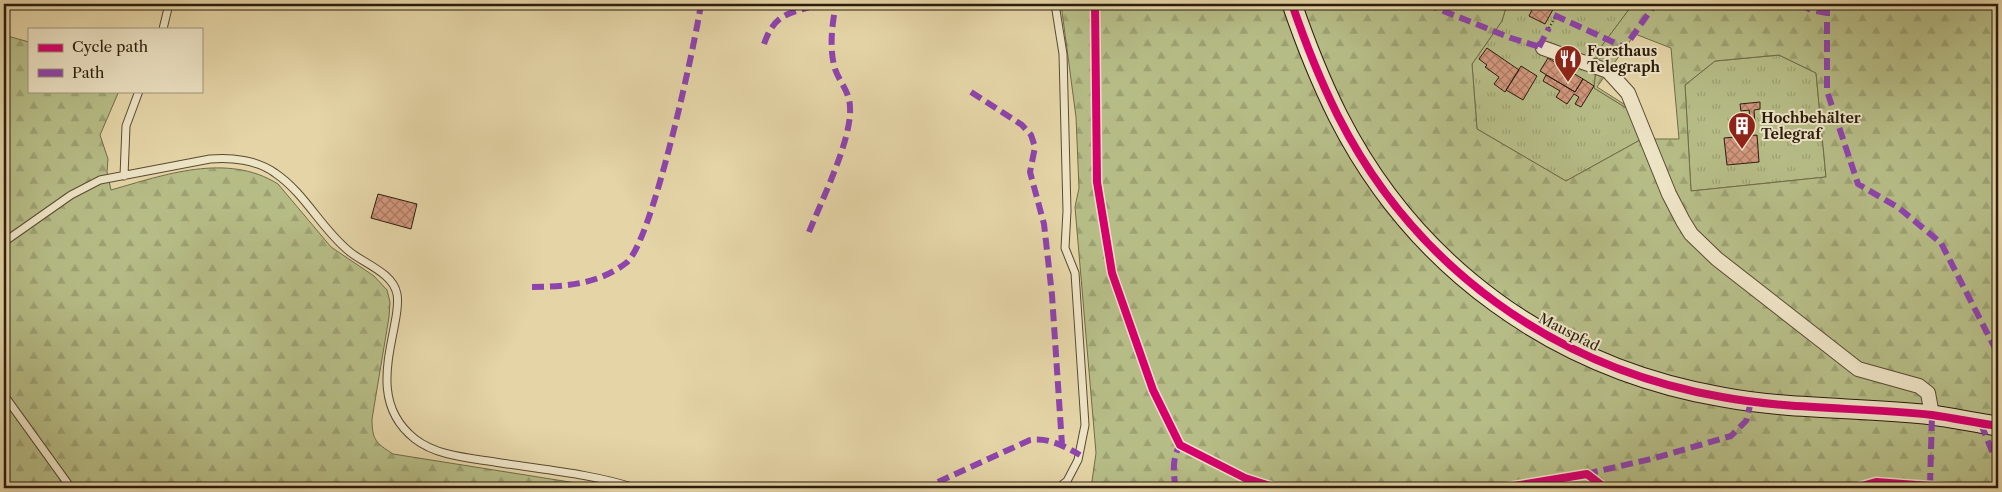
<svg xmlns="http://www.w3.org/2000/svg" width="2002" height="492" font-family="'Libre Caslon Text',serif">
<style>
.grass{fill:url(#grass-tufts);stroke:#706c49}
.forest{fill:url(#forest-firs);stroke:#706c49;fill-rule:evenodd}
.building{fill:url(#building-cross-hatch);stroke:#2b1d0c}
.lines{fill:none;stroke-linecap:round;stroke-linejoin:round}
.lane-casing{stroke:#594b32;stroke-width:9}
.street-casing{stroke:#594b32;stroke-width:16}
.secondary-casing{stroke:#2b1d0c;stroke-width:21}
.path{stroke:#2b1d0c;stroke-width:2.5;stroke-dasharray:1 2.5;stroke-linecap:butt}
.lane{stroke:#ede3c5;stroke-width:7}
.street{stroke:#ede3c5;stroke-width:14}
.secondary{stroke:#ede3c5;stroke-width:19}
.quiet{stroke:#8e44ad;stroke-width:6;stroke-dasharray:12 6;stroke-linecap:butt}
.cycleway-casing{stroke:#ede3c5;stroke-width:11}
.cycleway{stroke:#d6006c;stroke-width:8}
.labels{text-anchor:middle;stroke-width:4;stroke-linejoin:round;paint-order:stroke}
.poi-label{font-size:14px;font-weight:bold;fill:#2b1d0c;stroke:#ede3c5;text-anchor:start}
.street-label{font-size:14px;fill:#2b1d0c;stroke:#ede3c5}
</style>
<defs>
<pattern id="grass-tufts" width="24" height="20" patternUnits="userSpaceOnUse" patternTransform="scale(1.25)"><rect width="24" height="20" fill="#b6bc86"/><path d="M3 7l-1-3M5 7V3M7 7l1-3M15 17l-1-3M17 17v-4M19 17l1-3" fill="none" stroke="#9da172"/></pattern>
<pattern id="forest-firs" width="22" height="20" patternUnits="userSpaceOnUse" patternTransform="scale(1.25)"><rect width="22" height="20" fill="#b6bc86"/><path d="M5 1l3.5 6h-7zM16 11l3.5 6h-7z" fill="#9da172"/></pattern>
<pattern id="building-cross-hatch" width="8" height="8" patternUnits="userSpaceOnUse" patternTransform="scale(1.25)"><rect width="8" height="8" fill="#d1967c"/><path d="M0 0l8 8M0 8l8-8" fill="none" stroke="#aa7a64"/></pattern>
</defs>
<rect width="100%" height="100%" fill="#e4d4a6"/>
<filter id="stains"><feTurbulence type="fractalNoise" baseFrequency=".004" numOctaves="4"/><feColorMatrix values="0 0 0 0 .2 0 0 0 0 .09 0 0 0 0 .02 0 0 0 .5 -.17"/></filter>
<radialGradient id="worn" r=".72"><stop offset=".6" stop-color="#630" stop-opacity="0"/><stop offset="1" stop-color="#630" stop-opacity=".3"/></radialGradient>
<path class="grass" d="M1507,4H1633L1598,51L1594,88L1628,109L1640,140L1566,181L1477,129L1472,64L1502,21Z
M1779,55L1816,73L1826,177L1691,191L1685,85L1715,61Z"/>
<path class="forest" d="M1061,4H1507L1502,21L1472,64L1477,129L1566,181L1640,140L1628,109L1594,88L1598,51L1633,4H1998V488H1091L1096,453L1075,207L1079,188L1076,117ZM1635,34L1671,48L1679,139H1648L1638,113L1597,87ZM1779,55L1816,73L1826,177L1691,191L1685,85L1715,61Z
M4,35L29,42V91H119L100,135L108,159L107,172L111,190C164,175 227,152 278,184L331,247L374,276L387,290L390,302L389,317L372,419C372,440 376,443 393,454L576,483V488H4Z"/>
<path class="building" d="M1535,4H1556L1545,24L1529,16Z
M1487,48L1519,70L1505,92L1494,84L1499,77L1485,67L1487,65L1479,59Z
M1548,58L1583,79L1575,92L1540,71Z
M1521,66L1537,76L1523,100L1506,90Z
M1546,75L1575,92L1583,79L1594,86L1581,107L1575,104L1579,97L1574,94L1567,104L1556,97L1560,91L1543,81Z
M1760,102V109L1754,110L1755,123H1751L1749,110L1741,111L1740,104Z
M1757,135L1759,162L1727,165L1724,138Z
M378,194L417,204L411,229L371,218Z"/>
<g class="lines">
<defs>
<path id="lane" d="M1055,4L1063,54L1067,211L1065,248L1075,273L1085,425L1078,460L1067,481L1058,488
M163,29L169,4
M124,176L126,126L139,91
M4,242L71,195L100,180L210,159C231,157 257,160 275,173C306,194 321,229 350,252C365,264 393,273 397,294C399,305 396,317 394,328C386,368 377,409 415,439C438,457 473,458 501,463C546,470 592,474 635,488
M4,395L71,488"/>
<path id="street" d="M1543,48L1608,71L1628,93L1669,194L1683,221L1691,234L1717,259L1858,369L1919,386L1928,393L1932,415"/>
<path id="secondary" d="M1292,4C1305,42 1320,80 1338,116C1415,268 1555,368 1722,397C1791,410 1862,407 1932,415C1954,418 1976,423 1998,426"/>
</defs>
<use href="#lane" class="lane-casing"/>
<use href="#street" class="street-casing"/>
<use href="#secondary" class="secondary-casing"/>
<path class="path" d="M1549,28L1556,16"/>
<use href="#lane" class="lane"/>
<use href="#street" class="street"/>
<use href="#secondary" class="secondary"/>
<path class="quiet" d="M1426,4L1511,38L1543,48
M1800,4L1811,10L1827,13
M1827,4V91L1858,184L1899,208L1941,243L1998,354
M1554,15L1624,47
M764,44C775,12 790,14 819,4
M1539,47L1549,28
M1620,54L1655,4
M971,92L1022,125L1031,135L1035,147L1030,172L1044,224L1052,295L1062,445
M809,232C821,202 852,139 850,108C850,92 840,83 835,69C829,49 832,24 836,4
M532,287C565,287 599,284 626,263C652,244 695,44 701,4
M1981,424L1998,466
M1586,474L1655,458L1731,436L1746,421L1751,402
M938,482L1030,440C1048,437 1064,446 1080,455
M1930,485L1932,415
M1176,488C1173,475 1172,457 1180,445"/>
<defs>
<path id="cycleway" d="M1095,4L1097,182L1112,273L1153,390L1180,445L1245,478L1276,488
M1292,4C1305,42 1320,80 1338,116C1415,268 1555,368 1722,397C1791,410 1862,407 1932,415C1954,418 1976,423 1998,426
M1502,488L1587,474L1605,488
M1855,488L1876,482L1957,488"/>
</defs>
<use href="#cycleway" class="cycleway-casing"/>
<use href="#cycleway" class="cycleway"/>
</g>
<defs>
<symbol id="restaurant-pin" viewBox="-11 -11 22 30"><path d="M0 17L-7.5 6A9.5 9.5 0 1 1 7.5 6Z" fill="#8f2418" stroke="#ede3c5"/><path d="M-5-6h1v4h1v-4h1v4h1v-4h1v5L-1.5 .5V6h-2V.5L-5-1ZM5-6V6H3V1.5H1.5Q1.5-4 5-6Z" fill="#fff"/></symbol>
<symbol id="building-pin" viewBox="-11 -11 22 30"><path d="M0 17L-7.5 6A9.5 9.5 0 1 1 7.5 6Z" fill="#8f2418" stroke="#ede3c5"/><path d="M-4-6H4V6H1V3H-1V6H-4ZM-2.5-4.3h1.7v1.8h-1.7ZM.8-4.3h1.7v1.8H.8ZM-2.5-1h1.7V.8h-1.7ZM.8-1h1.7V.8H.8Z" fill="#fff"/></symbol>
</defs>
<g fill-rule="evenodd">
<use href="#restaurant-pin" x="1552" y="43" width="32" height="43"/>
<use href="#building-pin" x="1726" y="110" width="32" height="43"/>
</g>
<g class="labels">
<g class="poi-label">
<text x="1587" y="56">Forsthaus<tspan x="1587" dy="16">Telegraph</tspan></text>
<text x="1761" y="123">Hochbehälter<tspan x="1761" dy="16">Telegraf</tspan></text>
</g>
<g class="street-label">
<text transform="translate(1569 332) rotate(27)" y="5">Mauspfad</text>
</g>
</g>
<rect width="2002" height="492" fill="none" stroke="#e4d4a6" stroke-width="20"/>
<rect x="5" y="5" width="1992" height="482" fill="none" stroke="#2b1d0c" stroke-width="2.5"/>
<rect x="10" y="10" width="1982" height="472" fill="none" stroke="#2b1d0c"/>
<rect x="28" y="28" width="175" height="65" fill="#ede3c5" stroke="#9f947b"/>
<rect x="38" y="44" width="25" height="8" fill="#d6006c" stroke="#9f947b"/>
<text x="72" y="52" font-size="15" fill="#2b1d0c">Cycle path</text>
<rect x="38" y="69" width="25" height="8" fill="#8e44ad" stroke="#9f947b"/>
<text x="72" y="78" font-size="15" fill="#2b1d0c">Path</text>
<rect width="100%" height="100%" filter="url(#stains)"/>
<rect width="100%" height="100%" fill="url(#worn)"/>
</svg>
